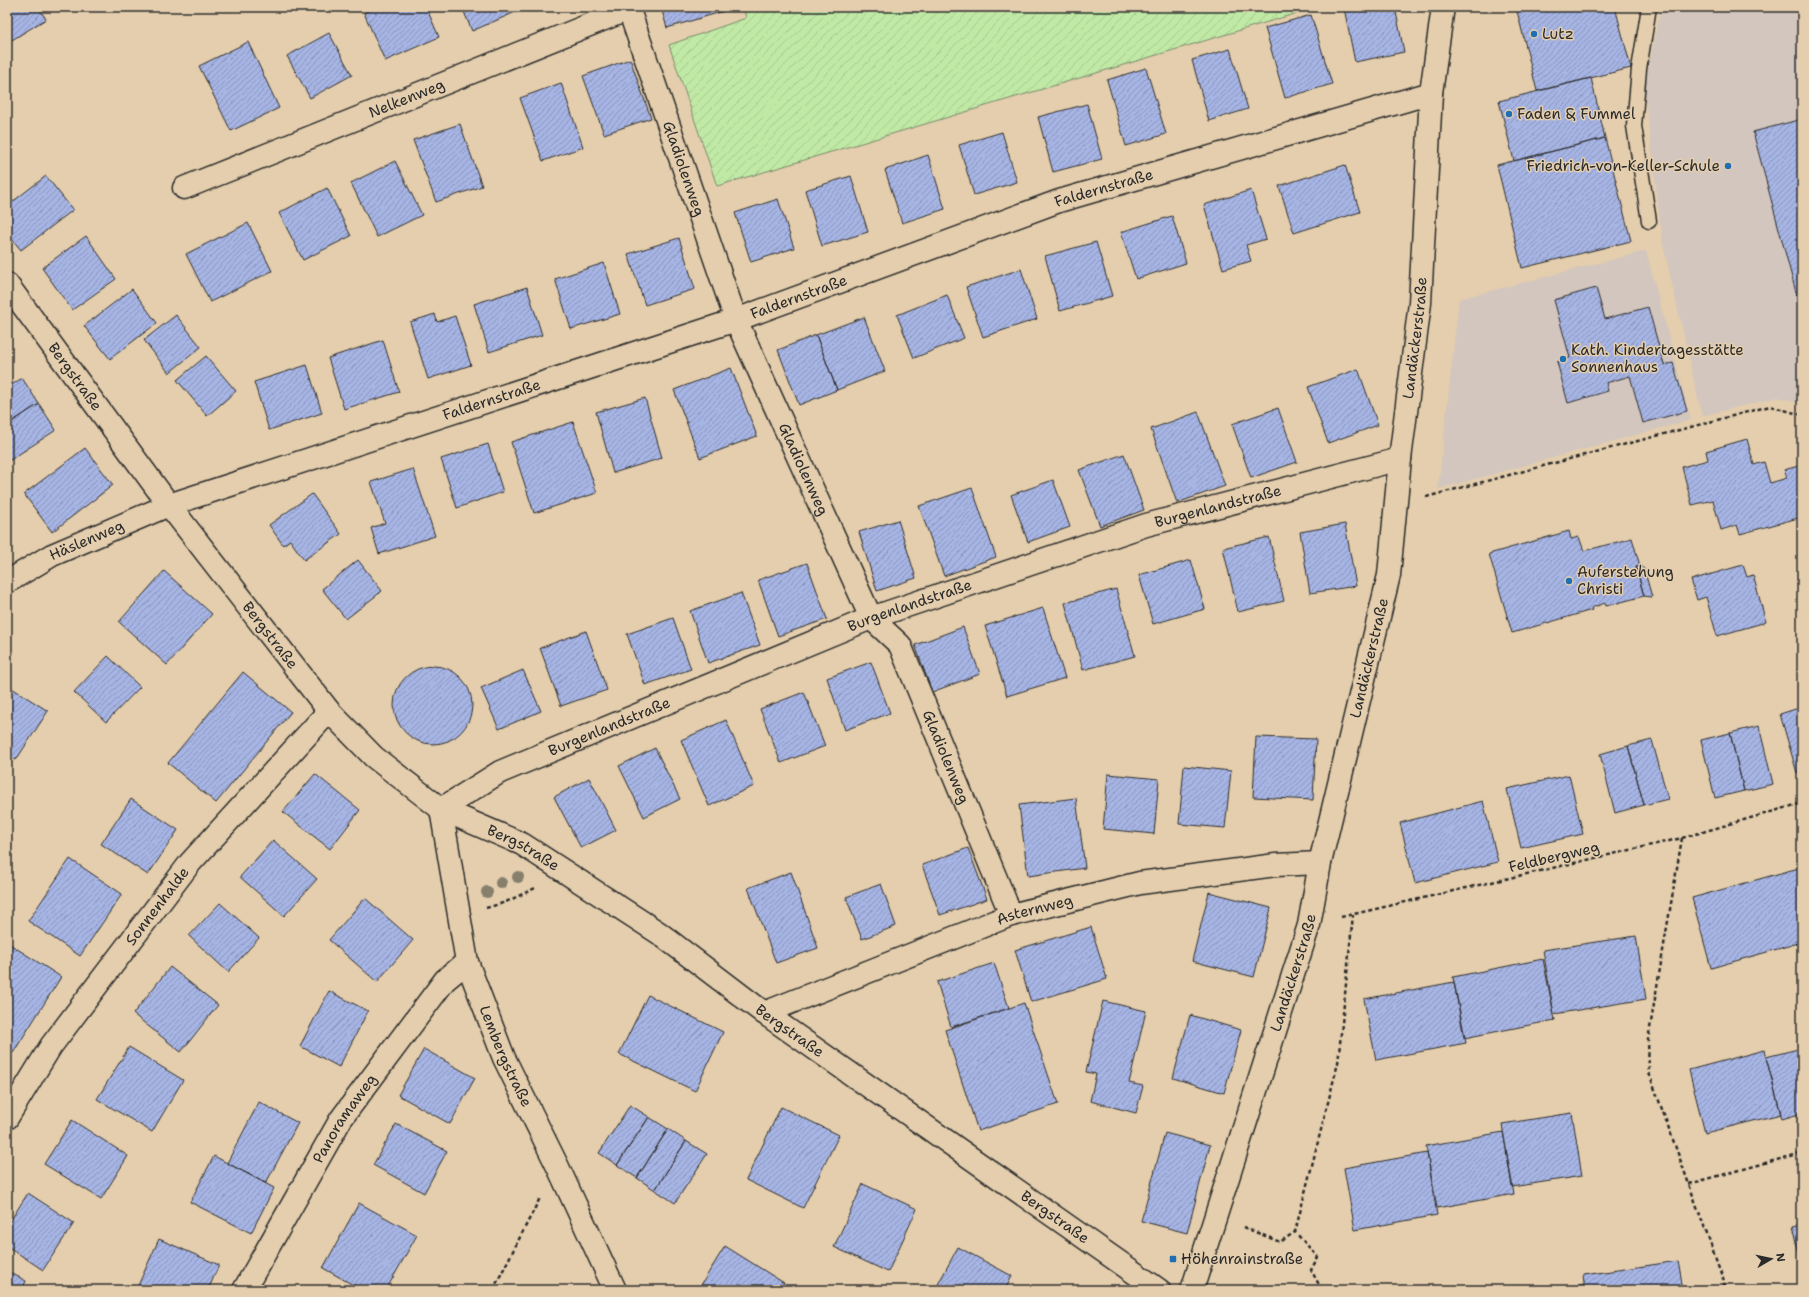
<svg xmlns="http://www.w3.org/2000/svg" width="1809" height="1297" font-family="'Shantell Sans',sans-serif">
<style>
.built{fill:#d2c6be}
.garden{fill:url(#garden-furrows);stroke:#768a68}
.building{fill:url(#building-hatch);stroke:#2b2b2b}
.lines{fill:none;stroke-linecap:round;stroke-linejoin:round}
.service-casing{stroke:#2b2b2b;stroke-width:17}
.minor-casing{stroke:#2b2b2b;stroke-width:25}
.path{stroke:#2b2b2b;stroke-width:2.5;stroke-dasharray:4 3;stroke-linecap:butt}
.service{stroke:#e4cead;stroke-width:14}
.minor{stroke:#e4cead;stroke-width:22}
.tree{fill:#867f6c}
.poi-dot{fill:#1f6fb2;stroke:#e4cead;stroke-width:1.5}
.labels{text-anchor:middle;stroke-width:3;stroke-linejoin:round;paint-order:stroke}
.poi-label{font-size:15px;fill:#2b2b2b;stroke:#e4cead;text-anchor:start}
.street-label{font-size:15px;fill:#2b2b2b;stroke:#e4cead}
</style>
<defs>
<pattern id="garden-furrows" width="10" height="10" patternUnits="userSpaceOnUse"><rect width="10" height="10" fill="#c0e9a5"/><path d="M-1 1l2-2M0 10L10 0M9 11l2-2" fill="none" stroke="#a5c88e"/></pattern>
<pattern id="building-hatch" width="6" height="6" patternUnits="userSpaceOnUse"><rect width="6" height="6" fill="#a7b5e5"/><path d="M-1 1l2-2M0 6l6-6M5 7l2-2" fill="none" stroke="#8893ba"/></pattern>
</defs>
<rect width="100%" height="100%" fill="#e4cead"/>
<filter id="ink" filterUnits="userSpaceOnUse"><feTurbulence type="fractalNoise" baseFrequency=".025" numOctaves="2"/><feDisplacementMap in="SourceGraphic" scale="8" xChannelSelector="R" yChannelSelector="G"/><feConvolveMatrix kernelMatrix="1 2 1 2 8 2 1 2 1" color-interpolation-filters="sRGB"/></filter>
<g filter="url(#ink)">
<path class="built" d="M1661,7H1802V404L1778,397L1702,416L1663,244L1644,88Z
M1646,251L1691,420L1438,489L1459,299Z"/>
<path class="garden" d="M743,7H1318L717,186L669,45L746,18Z"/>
<path class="building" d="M7,7H38L46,19L7,43Z
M376,7H426L439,37L385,61L364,13Z
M462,7H527L472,31Z
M661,7H730L731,9L667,28Z
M1348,7H1395L1404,52L1355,62L1344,8Z
M1516,7H1615L1631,68L1537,91Z
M1311,15L1332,84L1285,98L1265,28Z
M329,33L352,75L310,98L287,56Z
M248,42L279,108L231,131L199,66Z
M1230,49L1248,109L1209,121L1192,60Z
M630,59L651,118L604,134L583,76Z
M1146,68L1166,134L1126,146L1107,80Z
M1591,78L1605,138L1514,161L1499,101Z
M561,83L583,147L543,161L520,98Z
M1087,104L1102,159L1053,172L1038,117Z
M1802,119V315L1753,132Z
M460,124L482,186L436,202L413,140Z
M1002,132L1017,182L974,195L959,145Z
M1605,138L1631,241L1522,268L1497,165Z
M928,155L945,209L902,223L885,170Z
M395,161L422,215L377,237L351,183Z
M1345,165L1360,212L1294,233L1279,186Z
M46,176L73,210L21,250L7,233V206Z
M851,176L868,232L822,246L805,190Z
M327,188L351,236L303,260L279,213Z
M1251,190L1266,239L1246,245L1251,261L1223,269L1204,205Z
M778,199L794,248L751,262L735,213Z
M1172,216L1186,263L1136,279L1121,232Z
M248,223L272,271L210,302L186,254Z
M86,236L116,279L72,310L42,268Z
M679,238L695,289L645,305L628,254Z
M1096,242L1112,296L1060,311L1045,256Z
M604,263L620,314L571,329L555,279Z
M1021,269L1037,319L983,337L966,287Z
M527,287L542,335L489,352L474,304Z
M1596,288L1605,319L1648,307L1664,365L1673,363L1687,411L1643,423L1630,376L1606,383L1608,391L1568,403L1557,362L1570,358L1554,300Z
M132,289L157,323L110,359L84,326Z
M947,295L964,338L914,358L897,315Z
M435,314L437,322L455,316L471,365L428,379L410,322Z
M176,315L201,347L169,373L144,340Z
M864,317L885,371L837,390L816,335Z
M816,335L837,390L799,405L778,350Z
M383,340L399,392L344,409L328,358Z
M206,356L236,391L207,416L177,380Z
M307,365L322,413L269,430L254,382Z
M731,368L757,436L700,458L674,390Z
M1358,369L1378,425L1328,443L1308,387Z
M22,378L39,404L7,425V388Z
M645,398L662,458L613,473L596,412Z
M39,404L56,430L7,462V425Z
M1278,408L1297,462L1251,478L1232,424Z
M1198,412L1225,486L1177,503L1151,429Z
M573,422L597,493L534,513L511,442Z
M1747,439L1754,465L1764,462L1770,483L1787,478L1784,470L1802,465V531L1798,518L1740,534L1737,525L1721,530L1713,500L1692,505L1682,467L1708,460L1706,451Z
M488,444L503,492L457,508L441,459Z
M85,448L113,485L52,532L24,494Z
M1124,454L1144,510L1100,526L1079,470Z
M413,469L435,536L379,554L371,528L385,523L371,482Z
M1053,480L1070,527L1028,542L1011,495Z
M972,488L996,557L944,576L919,506Z
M312,494L341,534L304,560L290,540L283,545L269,525Z
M898,520L916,578L877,591L859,532Z
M1345,524L1356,586L1310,593L1300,532Z
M1569,531L1571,539L1579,537L1584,551L1632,538L1640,566L1636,567L1644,596L1606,606L1605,603L1591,608L1592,610L1512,633L1489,554Z
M1269,537L1284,601L1238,612L1223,548Z
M358,560L382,591L346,619L322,589Z
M1191,560L1205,609L1153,624L1139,575Z
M807,563L827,619L778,636L758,580Z
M1743,565L1747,577L1753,575L1766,622L1717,636L1706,597L1697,600L1691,580Z
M1640,566L1644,569L1652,597L1644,596L1636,567Z
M164,571L212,614L167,665L119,622Z
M1116,589L1135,656L1083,670L1065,603Z
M741,593L760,645L708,663L690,611Z
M1043,608L1065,678L1007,696L985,626Z
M673,618L691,669L645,685L627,634Z
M963,627L980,674L932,692L915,645Z
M586,631L607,690L561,706L540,648Z
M108,656L140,687L106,722L74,692Z
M871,662L890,713L845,730L827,678Z
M394 705a39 39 0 1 1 78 0a39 39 0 1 1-78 0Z
M523,670L541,711L499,729L481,688Z
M243,672L291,712L216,803L168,763Z
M7,685L48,711L16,760L7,755Z
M804,692L825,746L781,763L760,709Z
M1802,707V772L1797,773L1780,714Z
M726,720L754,786L709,806L681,740Z
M1759,726L1773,784L1744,791L1730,733Z
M1730,733L1744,791L1715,798L1701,740Z
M1256,737L1316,739L1313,800L1253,797Z
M1652,740L1668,799L1644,805L1628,746Z
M1628,746L1644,805L1615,813L1600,754Z
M655,748L680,799L644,817L619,766Z
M1184,766L1231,771L1225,828L1179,824Z
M315,774L360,810L330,849L283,812Z
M1108,774L1159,779L1154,834L1103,829Z
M1569,775L1583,834L1521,848L1507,789Z
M589,778L616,830L581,848L554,797Z
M1076,798L1085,868L1028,876L1019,805Z
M131,799L178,830L148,875L101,844Z
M1483,801L1498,862L1415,883L1400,823Z
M273,840L317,879L284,916L240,877Z
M968,848L987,899L940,915L922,865Z
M70,859L122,894L80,956L28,921Z
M1802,867V942L1711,968L1692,898Z
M791,872L818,948L776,963L748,888Z
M881,884L896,926L862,939L846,897Z
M1209,892L1271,908L1254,977L1192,961Z
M365,898L413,940L377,982L329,940Z
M220,903L259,938L228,972L189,936Z
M1091,927L1107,979L1031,1002L1015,950Z
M1636,936L1646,999L1554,1014L1543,950Z
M8,943L61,977L13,1053L7,1049Z
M1543,959L1555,1020L1464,1038L1453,977Z
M994,963L1009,1008L951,1027L937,982Z
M170,967L218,1005L181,1052L133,1014Z
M1454,982L1466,1043L1376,1060L1364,999Z
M329,991L368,1011L339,1067L300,1046Z
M648,995L723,1032L695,1091L619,1054Z
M1103,1001L1146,1011L1129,1083L1143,1086L1136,1113L1090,1101L1096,1074L1086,1072Z
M1024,1003L1058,1104L978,1131L945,1030Z
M1190,1015L1241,1030L1224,1093L1173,1078Z
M129,1047L183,1080L152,1132L97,1099Z
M1802,1048V1113L1782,1119L1766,1057Z
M424,1049L475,1078L450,1124L398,1095Z
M1764,1050L1781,1114L1705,1133L1689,1070Z
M259,1102L298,1123L266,1183L227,1163Z
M630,1105L649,1117L617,1165L599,1153Z
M781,1107L839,1135L803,1208L746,1180Z
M1572,1113L1582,1176L1512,1187L1502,1124Z
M649,1117L668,1129L637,1178L617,1165Z
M72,1120L128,1156L101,1199L44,1164Z
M396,1124L447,1151L424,1193L373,1165Z
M668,1129L686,1141L655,1190L637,1178Z
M1503,1132L1514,1194L1437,1208L1426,1146Z
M1165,1133L1210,1145L1187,1233L1141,1221Z
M686,1141L707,1154L675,1203L655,1190Z
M1427,1153L1437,1215L1355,1230L1344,1168Z
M214,1156L274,1188L251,1233L190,1202Z
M863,1184L917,1209L888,1272L834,1247Z
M28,1193L74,1223L43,1270L7,1246V1226Z
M359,1203L417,1235L386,1290H362L323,1268Z
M1802,1224V1266L1792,1226Z
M159,1239L219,1265L208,1290H136Z
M725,1246L784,1283L780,1290H698Z
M958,1247L1012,1276L1005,1290H935Z
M1678,1261L1683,1290H1586L1584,1275Z
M7,1271L26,1281L22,1290H7Z
M1585,1284L1586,1290H1554Z"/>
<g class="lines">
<defs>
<path id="service" d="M1649,7L1639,69L1634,126L1649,221"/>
<g id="minor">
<path id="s1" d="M628,7L736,320L871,618L900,645L1011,915"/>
<path id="s2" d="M184,188L629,9"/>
<path id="s3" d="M7,284L169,505L329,711L374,757L441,809L522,844L659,933L764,1013L1159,1290"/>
<path id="s4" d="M7,582L52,555L169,505L736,320L1059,201L1431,93"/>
<path id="s5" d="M441,809L500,772L871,618L1146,525L1400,459"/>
<path id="s6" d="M441,809L467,962L504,1058L557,1165L615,1290"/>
<path id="s7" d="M764,1013L1011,915L1140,883L1276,865L1320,863"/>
<path id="s8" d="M7,1118L51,1046L190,863L329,711"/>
<path id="s9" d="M244,1290L341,1119L445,980L467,962"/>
<path id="s10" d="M1192,1290L1309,925L1320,863L1389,575L1400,459L1420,303L1431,93L1443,7"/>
</g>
</defs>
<use href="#service" class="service-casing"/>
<use href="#minor" class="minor-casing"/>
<path class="path" d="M1426,497L1770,406L1802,415
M1682,838L1648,1040L1649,1073L1727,1290
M486,908L506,902L535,888
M1341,917L1682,838L1802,803
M1689,1184L1802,1153
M1243,1227L1280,1242L1295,1232
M493,1290L540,1198
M1322,1290L1311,1270L1318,1257L1295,1232L1338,1063L1353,915"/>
<use href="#service" class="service"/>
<use href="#minor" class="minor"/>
</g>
<g class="tree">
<circle cx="518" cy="877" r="6"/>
<circle cx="501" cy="883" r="6"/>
<circle cx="487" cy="892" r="6"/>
</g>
</g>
<g class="poi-dot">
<circle cx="1534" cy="34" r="4"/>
<circle cx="1509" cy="114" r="4"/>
<circle cx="1728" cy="166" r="4"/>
<circle cx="1563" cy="359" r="4"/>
<circle cx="1569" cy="581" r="4"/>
<rect x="1169" y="1255" width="8" height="8" rx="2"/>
</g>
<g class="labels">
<g class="poi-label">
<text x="1542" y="39">Lutz</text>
<text x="1517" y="119">Faden &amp; Fummel</text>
<text x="1720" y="171" text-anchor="end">Friedrich-von-Keller-Schule</text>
<text x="1571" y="355">Kath. Kindertagesstätte<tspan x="1571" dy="17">Sonnenhaus</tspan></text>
<text x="1577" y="577">Auferstehung<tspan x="1577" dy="17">Christi</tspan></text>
<text x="1181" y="1264">Höhenrainstraße</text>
</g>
<g class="street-label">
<text dy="5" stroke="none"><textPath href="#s2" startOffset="240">Nelkenweg</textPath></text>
<text dy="5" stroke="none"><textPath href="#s1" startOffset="171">Gladiolenweg</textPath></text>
<text dy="5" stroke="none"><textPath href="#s4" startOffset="1167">Faldernstraße</textPath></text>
<text dy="5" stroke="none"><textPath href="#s4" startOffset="843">Faldernstraße</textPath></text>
<text dy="5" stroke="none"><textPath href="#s10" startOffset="981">Landäckerstraße</textPath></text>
<text dy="5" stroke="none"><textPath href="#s3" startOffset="115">Bergstraße</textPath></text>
<text dy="5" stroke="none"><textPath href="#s4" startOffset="519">Faldernstraße</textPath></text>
<text dy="5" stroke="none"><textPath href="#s1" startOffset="495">Gladiolenweg</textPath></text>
<text dy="5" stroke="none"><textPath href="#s5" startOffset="836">Burgenlandstraße</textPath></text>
<text dy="5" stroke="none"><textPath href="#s4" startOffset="90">Häslenweg</textPath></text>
<text dy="5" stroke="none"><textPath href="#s5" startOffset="512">Burgenlandstraße</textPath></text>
<text dy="5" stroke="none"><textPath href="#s3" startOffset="439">Bergstraße</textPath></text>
<text dy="5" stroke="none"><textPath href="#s10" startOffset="657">Landäckerstraße</textPath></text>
<text dy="5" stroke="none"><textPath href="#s5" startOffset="188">Burgenlandstraße</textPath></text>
<text dy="5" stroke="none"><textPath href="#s1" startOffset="819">Gladiolenweg</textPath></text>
<text dy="5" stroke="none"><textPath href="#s3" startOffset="775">Bergstraße</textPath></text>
<text transform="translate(1554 857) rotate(-13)" y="5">Feldbergweg</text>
<text dy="5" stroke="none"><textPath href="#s8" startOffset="260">Sonnenhalde</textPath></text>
<text dy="5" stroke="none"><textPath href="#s7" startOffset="290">Asternweg</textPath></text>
<text dy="5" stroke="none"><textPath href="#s10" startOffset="333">Landäckerstraße</textPath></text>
<text dy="5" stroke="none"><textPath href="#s3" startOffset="1099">Bergstraße</textPath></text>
<text dy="5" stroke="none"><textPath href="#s6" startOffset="257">Lembergstraße</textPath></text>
<text dy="5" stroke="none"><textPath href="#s9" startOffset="199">Panoramaweg</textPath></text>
<text dy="5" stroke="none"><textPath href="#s3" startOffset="1423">Bergstraße</textPath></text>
</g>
</g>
<rect width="1809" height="1297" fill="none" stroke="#e4cead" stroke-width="24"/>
<rect x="12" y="12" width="1785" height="1273" fill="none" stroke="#2b2b2b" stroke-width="1.5" filter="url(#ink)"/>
<g transform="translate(1771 1259) rotate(81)" stroke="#e4cead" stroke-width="3" paint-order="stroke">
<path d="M0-3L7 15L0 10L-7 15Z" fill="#2b2b2b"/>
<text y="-6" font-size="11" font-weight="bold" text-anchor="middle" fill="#2b2b2b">N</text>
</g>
</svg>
